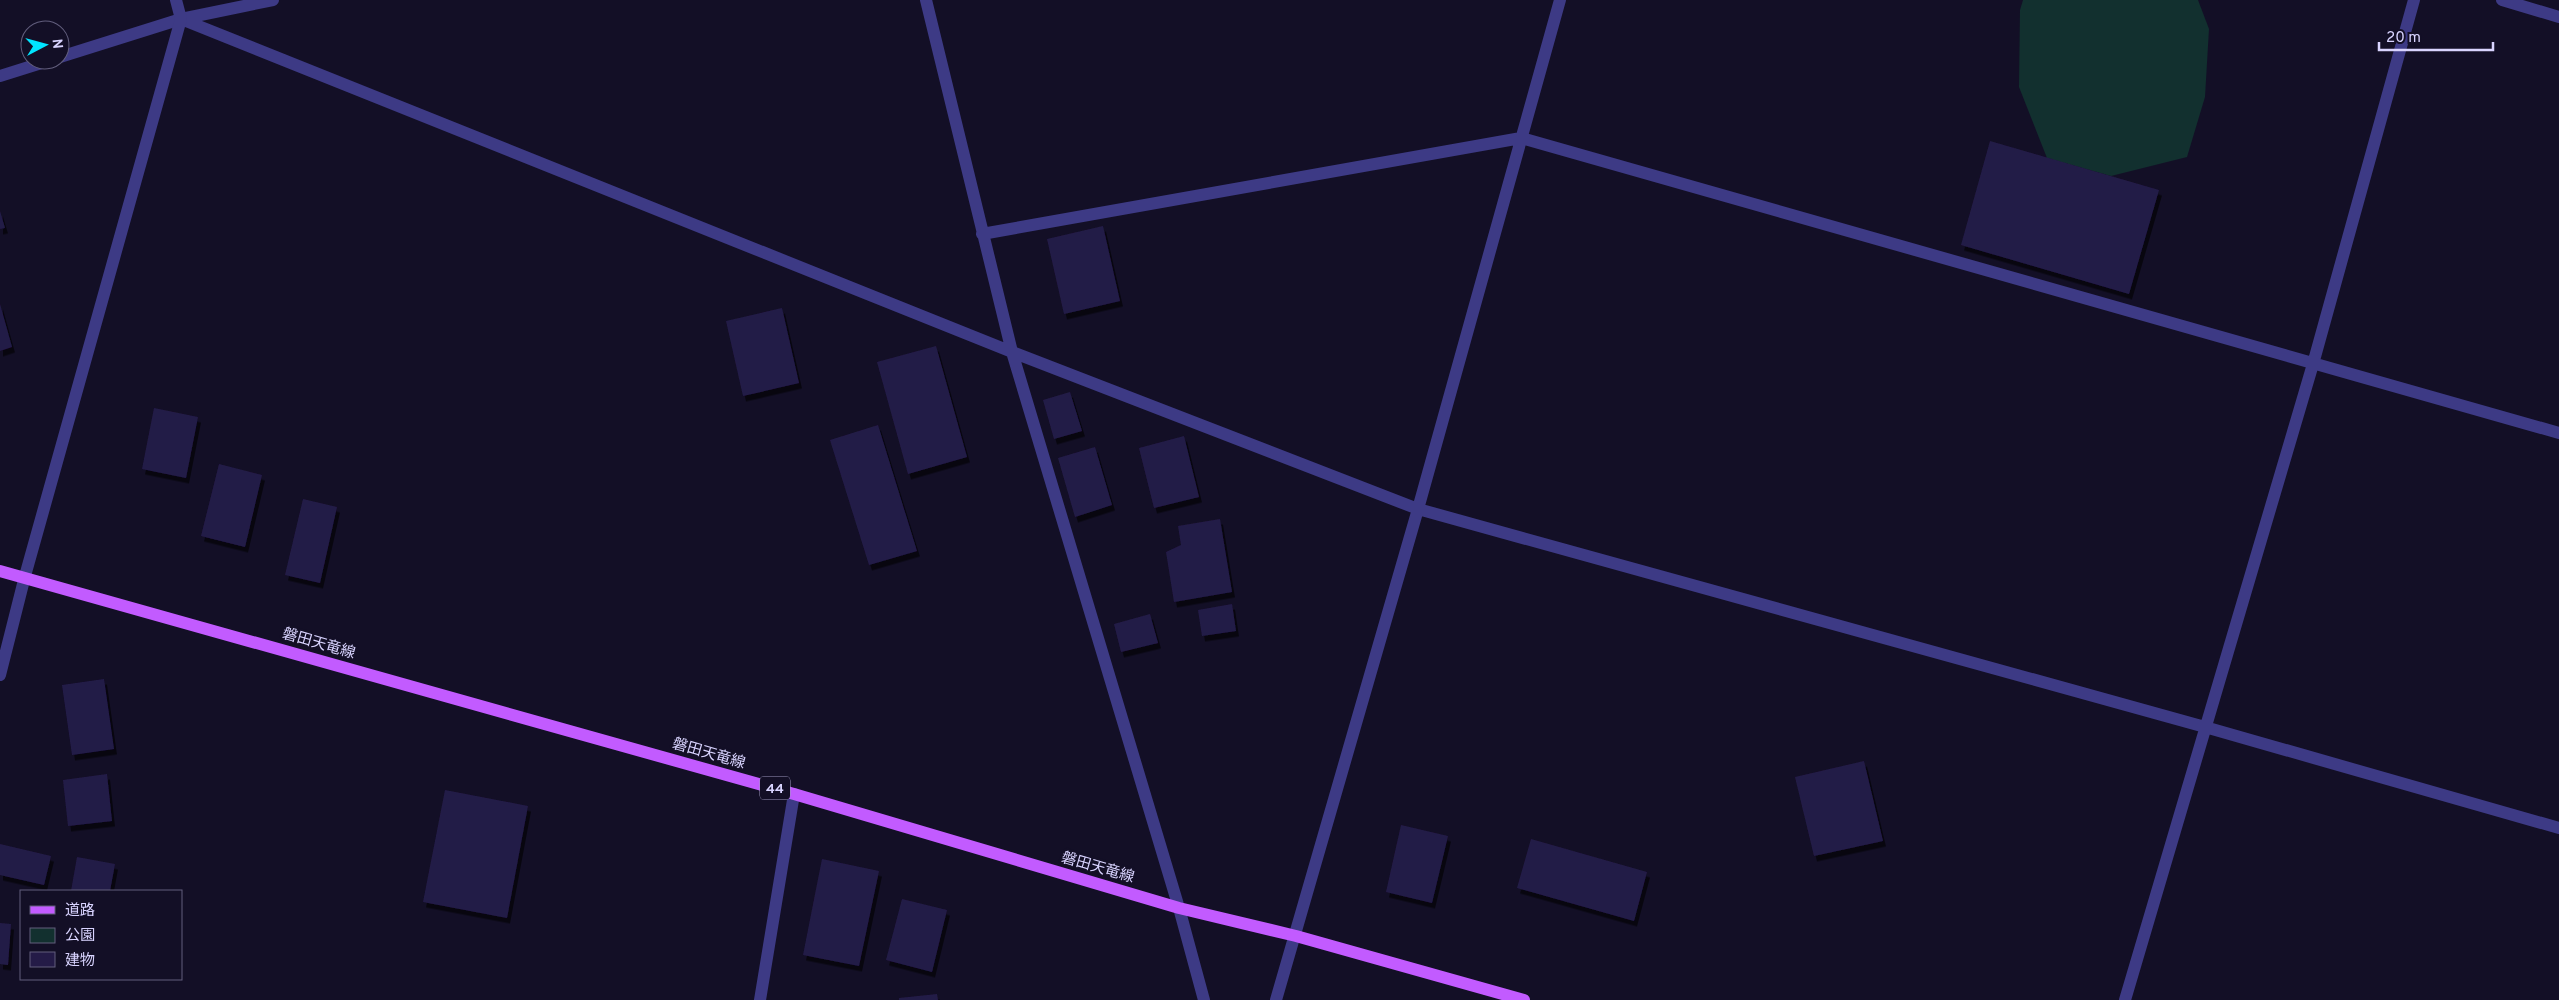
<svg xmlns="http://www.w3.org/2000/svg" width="2559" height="1000" font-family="Overpass,'Noto Sans JP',sans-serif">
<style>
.green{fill:#12302f}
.building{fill:#241b47;filter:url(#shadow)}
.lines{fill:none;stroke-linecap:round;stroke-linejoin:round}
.minor{stroke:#3d3a85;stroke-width:12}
.tertiary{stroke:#3d3a85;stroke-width:12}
.primary{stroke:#c25bff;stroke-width:12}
.labels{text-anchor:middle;stroke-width:5;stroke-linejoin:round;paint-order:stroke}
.shield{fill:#130f26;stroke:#9e99be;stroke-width:1}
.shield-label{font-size:14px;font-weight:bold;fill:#d9d4ff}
.street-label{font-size:15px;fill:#d9d4ff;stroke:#130f26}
</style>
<defs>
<filter id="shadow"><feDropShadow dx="3" dy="5.5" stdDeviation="0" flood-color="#0009"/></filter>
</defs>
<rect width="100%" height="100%" fill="#130f26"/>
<path class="green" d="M2023,0H2198L2209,29L2205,97L2187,157L2111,176L2047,158L2019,87L2020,10Z"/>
<path class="building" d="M1990,141L2159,190L2129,294L1961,245Z
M0,211L5,228L0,229Z
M1103,226L1120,301L1064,314L1047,239Z
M0,304L12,347L0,351Z
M782,308L799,383L743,396L726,321Z
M936,346L967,457L908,474L877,362Z
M1070,392L1082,431L1054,439L1043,400Z
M154,408L198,417L186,478L142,469Z
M878,425L917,551L869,565L830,440Z
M1184,436L1199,497L1154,508L1139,448Z
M1095,447L1112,505L1075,517L1058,458Z
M219,464L262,475L245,547L201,536Z
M303,499L337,507L320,583L285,575Z
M1220,519L1232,592L1174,602L1166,552L1181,545L1178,526Z
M1232,604L1236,631L1202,636L1198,610Z
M1150,614L1158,643L1121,652L1114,624Z
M104,679L114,749L72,755L62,685Z
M1864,761L1883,841L1814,856L1795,777Z
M107,774L112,821L68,826L63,780Z
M445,790L528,806L507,918L423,902Z
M1401,825L1448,836L1432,903L1386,892Z
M1531,839L1647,872L1634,921L1517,888Z
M0,844L51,856L44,885L0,875Z
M77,857L115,864L110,891H71Z
M822,859L879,871L859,966L803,955Z
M902,899L947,910L932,972L886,960Z
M0,923L11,924L8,965L0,964Z
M937,994L938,1000H899V998Z"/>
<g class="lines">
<path class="minor" d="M926,0L1012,352L1179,908L1204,1000
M2502,0L2559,17
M181,19L1012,352L1418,509L2205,727L2559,828
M60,57L181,19L273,0
M0,76L51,60
M982,234L1521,138L2559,433
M760,1000L794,794
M1276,1000L1418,509L1560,0
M2125,1000L2313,364L2414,0"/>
<path class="tertiary" d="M0,675L25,576L181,19L176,0"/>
<path class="primary" d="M0,571L794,794L1179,908L1296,936L1524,1000"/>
</g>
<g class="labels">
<rect class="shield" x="760" y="776.5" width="30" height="23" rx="4"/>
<g class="shield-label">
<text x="775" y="793">44</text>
</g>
<g class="street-label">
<text transform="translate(319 643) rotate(16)" y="5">磐田天竜線</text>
<text transform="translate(709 753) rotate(16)" y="5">磐田天竜線</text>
<text transform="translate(1098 867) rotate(16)" y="5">磐田天竜線</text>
</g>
</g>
<rect x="20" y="890" width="162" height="90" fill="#130f26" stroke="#625e7d"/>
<rect x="30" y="906" width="25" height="8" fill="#c25bff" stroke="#625e7d"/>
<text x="65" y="915" font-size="15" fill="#d9d4ff">道路</text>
<rect x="30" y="928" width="25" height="15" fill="#12302f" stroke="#625e7d"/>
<text x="65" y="940" font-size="15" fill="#d9d4ff">公園</text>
<rect x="30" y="952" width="25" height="15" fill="#241b47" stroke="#625e7d"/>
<text x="65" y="965" font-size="15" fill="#d9d4ff">建物</text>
<g transform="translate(45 45) rotate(84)"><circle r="24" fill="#130f26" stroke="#625e7d"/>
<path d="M0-4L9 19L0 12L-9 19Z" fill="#00e5ff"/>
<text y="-8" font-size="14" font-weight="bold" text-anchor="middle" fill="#d9d4ff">N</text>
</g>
<path d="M2379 42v8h114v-8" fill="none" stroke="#d9d4ff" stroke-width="2.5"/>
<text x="2386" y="42" font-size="15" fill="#d9d4ff" stroke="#130f26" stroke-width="4" paint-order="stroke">20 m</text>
</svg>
